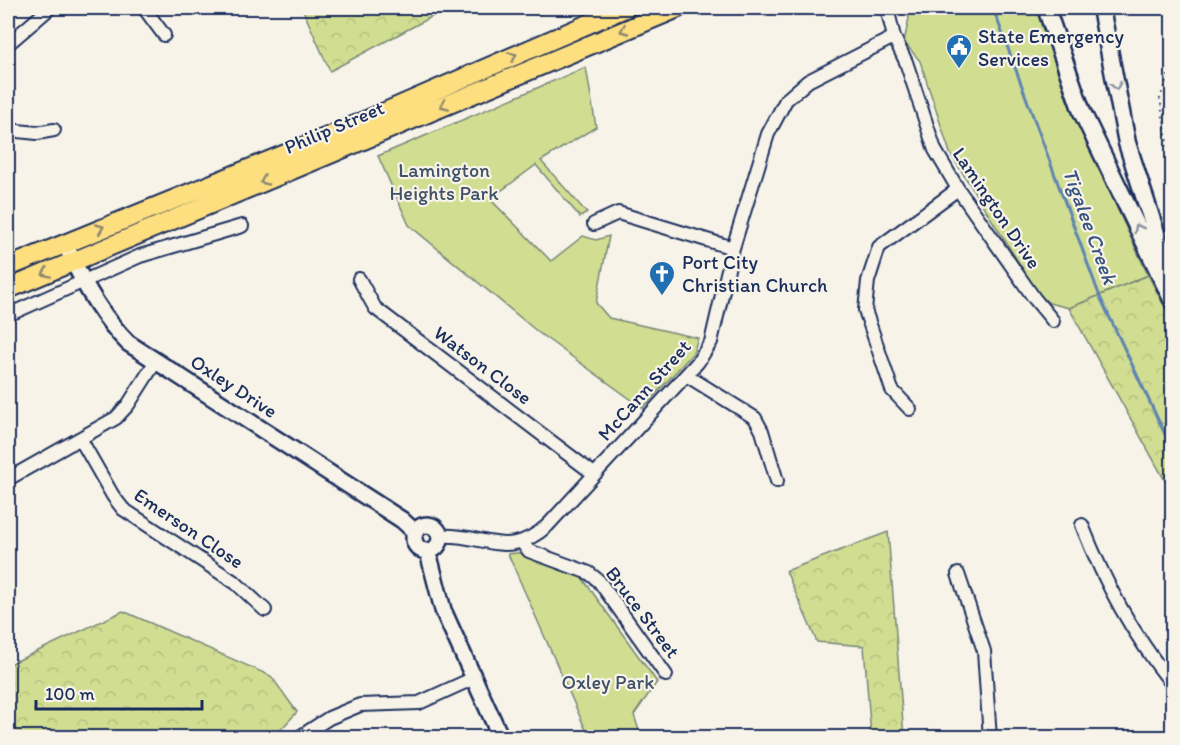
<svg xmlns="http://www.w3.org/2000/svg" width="1180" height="745" font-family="Itim,sans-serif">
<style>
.forest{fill:url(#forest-crowns);stroke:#768678;stroke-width:1.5}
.park{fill:#d1de91;stroke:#768678;stroke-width:1.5}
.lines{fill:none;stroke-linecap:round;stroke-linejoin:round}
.stream{stroke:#6184b2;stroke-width:3}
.minor-casing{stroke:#1b2f5e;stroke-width:16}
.tertiary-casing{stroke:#1b2f5e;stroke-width:20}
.secondary-casing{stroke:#1b2f5e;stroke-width:21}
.primary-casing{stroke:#1b2f5e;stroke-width:22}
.path{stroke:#1b2f5e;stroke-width:2;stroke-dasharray:1.5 4.5;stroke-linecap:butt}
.minor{stroke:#f7f3e8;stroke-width:12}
.tertiary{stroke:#f7f3e8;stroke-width:15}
.secondary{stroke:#f7f3e8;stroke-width:16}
.primary{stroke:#fedf80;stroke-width:18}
.oneway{stroke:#8c876f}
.oneway2{stroke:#8991a3}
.labels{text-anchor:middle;stroke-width:4.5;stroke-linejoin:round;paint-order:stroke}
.poi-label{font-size:20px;fill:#1b2f5e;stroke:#f7f3e8;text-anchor:start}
.street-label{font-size:20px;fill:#1b2f5e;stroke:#f7f3e8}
.park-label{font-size:20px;fill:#3f5268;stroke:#f7f3e8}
.water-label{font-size:21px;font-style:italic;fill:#385281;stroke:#f7f3e8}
</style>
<defs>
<pattern id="forest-crowns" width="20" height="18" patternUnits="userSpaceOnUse" patternTransform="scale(1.5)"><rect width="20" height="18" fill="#d1de91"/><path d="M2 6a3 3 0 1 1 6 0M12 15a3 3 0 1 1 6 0" fill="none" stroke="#b3bf7f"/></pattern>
</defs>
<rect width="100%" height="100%" fill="#f7f3e8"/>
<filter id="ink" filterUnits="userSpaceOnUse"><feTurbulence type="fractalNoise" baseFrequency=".0167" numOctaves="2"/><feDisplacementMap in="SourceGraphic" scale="12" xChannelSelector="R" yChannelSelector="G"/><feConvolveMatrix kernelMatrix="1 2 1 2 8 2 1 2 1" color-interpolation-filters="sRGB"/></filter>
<g filter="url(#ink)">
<path class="forest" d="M302,8H448L330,71Z
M510,8H546L542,14L512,13Z
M1148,275L1172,321V493L1069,308Z
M888,532L904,737H871L864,646L817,642L786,571Z
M123,611L271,676L297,712L274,737H8V665Z"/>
<path class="park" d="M905,8H1039L1067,100L1148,275L1069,308L1049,303L1039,295L950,153L920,61L904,42L909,18Z
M586,67L596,127L541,161L587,213L580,217L536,165L490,199L551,261L583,236L596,240L609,236L596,303L609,318L698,338L693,353L643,408L539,333L409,225L378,156Z
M526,552L575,568L657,682L634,715L641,737H589L508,554Z"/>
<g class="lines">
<path class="stream" d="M993,8L1100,297L1172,449"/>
<defs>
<path id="minor" d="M144,8L164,35
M887,8L894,37L906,62L935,150L958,189L1034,298L1053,321
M8,44L50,8
M8,130L37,133L54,130
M594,224L618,213L733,248
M359,279L375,308L594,474
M8,315L140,256L242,226
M686,375L755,418L762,431L777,481
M910,409L892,390L865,310L868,281L879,247L958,189
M81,440L113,496L123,509L236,583L265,610
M8,479L116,418L128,405L156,361
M1082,525C1106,586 1132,633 1172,684
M440,536C485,533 507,562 548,525L698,362L711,342L733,248L768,134L786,100L808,81L894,37
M523,544L529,551L589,573L599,581L666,675
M958,574L984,651L990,738
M298,738L329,718L360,705L419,703L474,678"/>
<path id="tertiary" d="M69,252C84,285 102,317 128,343L402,520L415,532
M414 538a13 13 0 1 1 26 0a13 13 0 1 1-26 0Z
M428,552L443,610L501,738"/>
<path id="secondary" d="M1046,8L1082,112L1172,299
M1101,8L1127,143L1169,273"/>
<path id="primary" d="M8,267L325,138L625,8
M8,289L678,8"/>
</defs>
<use href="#minor" class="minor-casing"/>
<use href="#tertiary" class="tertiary-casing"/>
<use href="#secondary" class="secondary-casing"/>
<use href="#primary" class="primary-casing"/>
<path class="path" d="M1172,64L1160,99L1172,170"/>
<use href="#minor" class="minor"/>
<use href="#tertiary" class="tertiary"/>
<use href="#secondary" class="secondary"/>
<use href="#primary" class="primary"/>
</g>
<defs><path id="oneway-chevron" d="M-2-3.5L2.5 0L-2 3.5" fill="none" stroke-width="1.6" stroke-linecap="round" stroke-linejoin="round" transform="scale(1.5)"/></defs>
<g class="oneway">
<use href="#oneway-chevron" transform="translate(624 30) rotate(157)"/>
<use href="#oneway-chevron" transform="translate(513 56) rotate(-24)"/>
<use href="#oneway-chevron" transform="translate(444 105) rotate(157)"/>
<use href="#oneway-chevron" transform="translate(264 181) rotate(157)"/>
<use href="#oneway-chevron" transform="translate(100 228) rotate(-22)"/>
<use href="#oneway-chevron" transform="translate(46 273) rotate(157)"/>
</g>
<g class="oneway2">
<use href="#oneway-chevron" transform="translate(1116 86) rotate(79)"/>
<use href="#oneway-chevron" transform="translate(1138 228) rotate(-116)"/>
</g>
</g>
<defs>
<symbol id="civic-pin" viewBox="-11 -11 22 30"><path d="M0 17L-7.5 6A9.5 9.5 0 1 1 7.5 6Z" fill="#1f6fb2" stroke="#f7f3e8"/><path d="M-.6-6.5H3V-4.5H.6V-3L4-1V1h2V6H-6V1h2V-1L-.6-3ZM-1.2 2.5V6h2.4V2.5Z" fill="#fff"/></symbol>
<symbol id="church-pin" viewBox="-11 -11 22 30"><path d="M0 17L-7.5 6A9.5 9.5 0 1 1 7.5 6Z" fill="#1f6fb2" stroke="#f7f3e8"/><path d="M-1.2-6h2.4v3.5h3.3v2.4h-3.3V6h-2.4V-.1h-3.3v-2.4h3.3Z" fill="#fff"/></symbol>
</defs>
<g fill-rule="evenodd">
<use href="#civic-pin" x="944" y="32" width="30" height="40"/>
<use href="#church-pin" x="647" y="259" width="30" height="40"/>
</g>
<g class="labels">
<g class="poi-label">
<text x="978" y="43">State Emergency<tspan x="978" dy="23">Services</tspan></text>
<text x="682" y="269">Port City<tspan x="682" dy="23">Christian Church</tspan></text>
</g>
<g class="street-label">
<text transform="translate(334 127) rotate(-23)" y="7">Philip Street</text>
<text transform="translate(997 208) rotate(56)" y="7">Lamington Drive</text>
<text transform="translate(483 365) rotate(37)" y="7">Watson Close</text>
<text transform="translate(234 386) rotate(33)" y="7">Oxley Drive</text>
<text transform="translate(644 390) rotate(-48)" y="7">McCann Street</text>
<text transform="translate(189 528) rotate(34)" y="7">Emerson Close</text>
<text transform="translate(643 612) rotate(53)" y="7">Bruce Street</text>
</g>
<g class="park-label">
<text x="444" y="177">Lamington<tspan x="444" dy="23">Heights Park</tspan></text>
<text x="608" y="689">Oxley Park</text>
</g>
<g class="water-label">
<text transform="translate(1090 226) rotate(70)" y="7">Tigalee Creek</text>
</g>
</g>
<rect width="1180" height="745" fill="none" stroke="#f7f3e8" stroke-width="30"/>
<rect x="15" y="15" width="1150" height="715" fill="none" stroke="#1b2f5e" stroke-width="2" filter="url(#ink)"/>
<path d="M36 700v9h166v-9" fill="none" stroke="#1b2f5e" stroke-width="3"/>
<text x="45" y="700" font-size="18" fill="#1b2f5e" stroke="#f7f3e8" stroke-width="4.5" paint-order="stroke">100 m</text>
</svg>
